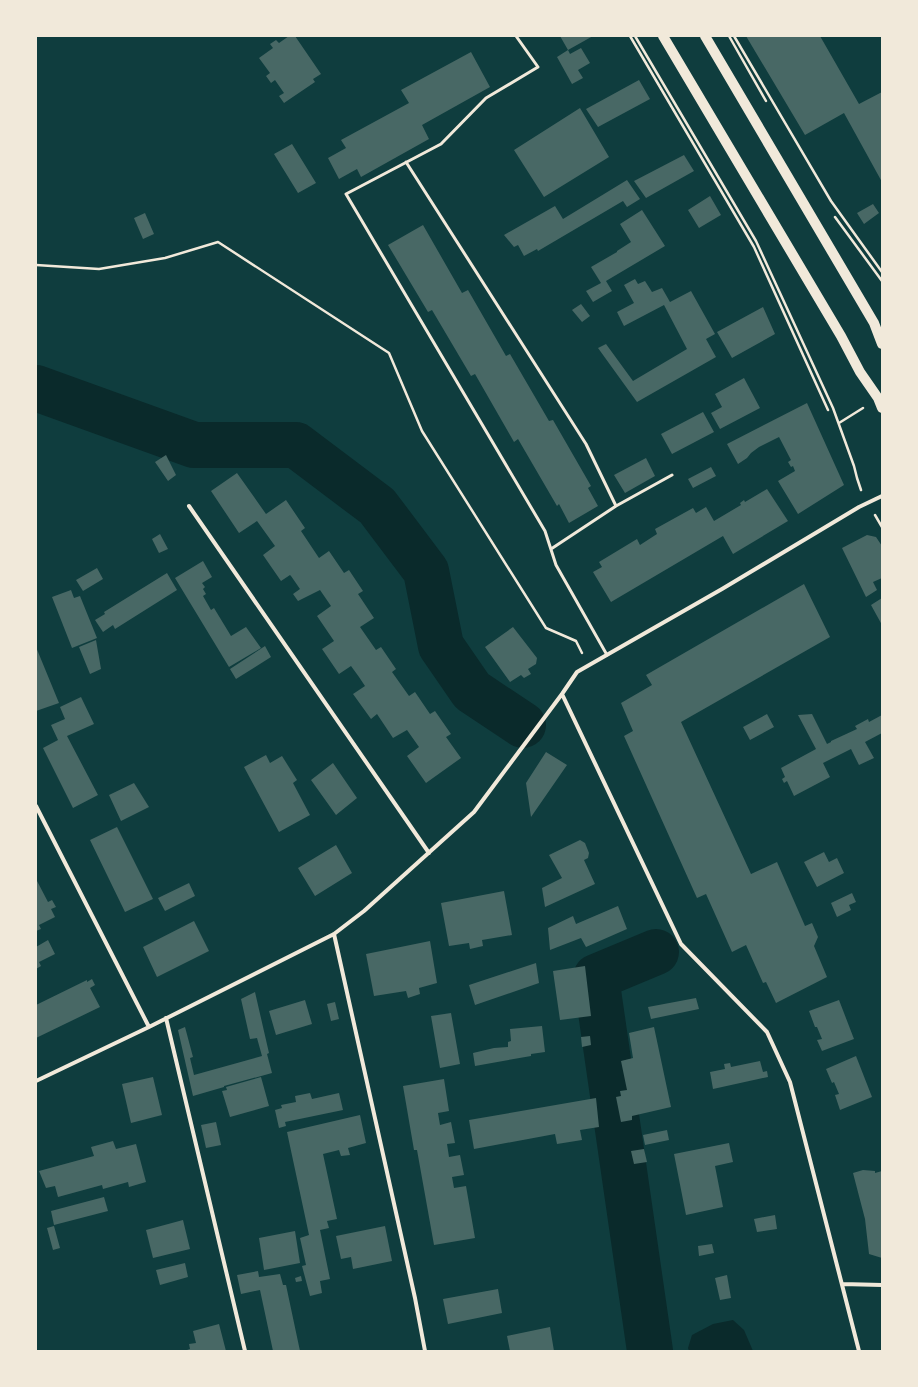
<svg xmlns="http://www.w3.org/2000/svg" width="918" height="1387" font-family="'DejaVu Sans',sans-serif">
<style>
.water{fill:#0a2a2b}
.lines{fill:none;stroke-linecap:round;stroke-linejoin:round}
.river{stroke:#0a2a2b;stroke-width:46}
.building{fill:#486865}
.path{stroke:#f1e9da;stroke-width:2.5}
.service{stroke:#f1e9da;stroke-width:3}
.minor{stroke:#f1e9da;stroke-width:4}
.primary{stroke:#f1e9da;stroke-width:10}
</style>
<rect width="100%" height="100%" fill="#0f3d3e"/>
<path class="water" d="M733,1320L744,1330L753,1351H689L688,1348L692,1335L713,1324Z"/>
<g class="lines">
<path class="river" d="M36,388L194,445H296L377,506L426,571L441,646L472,691L523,725
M650,1351L596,977L656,952"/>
</g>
<path class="building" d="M289,36H295L321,74L313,79L315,82L284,103L279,96L284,93L275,80L271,83L266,76L270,73L259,58L273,48L270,44L276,40L279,43Z
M560,36H593L568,50Z
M746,36H820L859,104L882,92V182L844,113L805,135Z
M581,48L590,63L578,70L583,78L572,84L557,57L568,50L570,54Z
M471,52L490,87L422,125L429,139L361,177L357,169L339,179L328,158L346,148L341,140L409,103L401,90Z
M639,80L650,99L598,127L586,109Z
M580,108L609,157L544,197L514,150Z
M292,144L316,183L298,193L274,154Z
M684,155L694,171L646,198L634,181Z
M627,180L640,199L627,207L623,201L538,251L537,249L524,256L518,245L514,247L504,235L555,206L563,219Z
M710,196L721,215L699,228L688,210Z
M873,204L879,213L864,224L857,213Z
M642,210L665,246L606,281L612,291L593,302L586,291L601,283L591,267L617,252V251L631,242L620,224Z
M145,213L154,234L143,239L134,218Z
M423,225L462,293L468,290L506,356L510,354L549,421L553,420L591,486L588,488L598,506L569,523L559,504L557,506L518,439L514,442L475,374L471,376L432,310L428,312L388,245Z
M635,279L638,284L645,281L652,292L662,288L670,302L691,291L715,334L706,339L716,357L637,402L598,348L606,344L633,381L687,349L664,305L624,326L617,312L634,303L624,285Z
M581,304L590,316L582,322L572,310Z
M763,307L775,334L732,358L717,332Z
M744,378L760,408L720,429L711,413L722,407L715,394Z
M807,403L844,485L798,514L778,481L795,471L793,466L791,467L788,462L791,460L779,437L759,447L751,453L747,458L738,464L727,444Z
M703,412L714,432L672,454L661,434Z
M166,455L176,475L168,481L155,462Z
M646,458L655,476L625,493L614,475Z
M711,467L716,476L693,488L688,479Z
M237,473L266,514L286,500L305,528L301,531L319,558L329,551L344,573L349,570L363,591L358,594L374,618L360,627L376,650L381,647L396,669L392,672L409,696L415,692L430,714L435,711L451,734L446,737L461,758L426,783L407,756L419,747L407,730L393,738L377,714L371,719L353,694L365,686L359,677L351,666L339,674L322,649L334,641L317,616L331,606L320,590L298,601L293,594L300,589L291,576L290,575L281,581L263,555L275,546L257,521L239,533L211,491Z
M767,489L788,521L733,554L723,536L611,602L593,572L602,567L599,562L637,539L640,545L657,534L655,529L693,508L696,513L706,507L714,521L741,505L740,503L744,500L745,502Z
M160,534L168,549L159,553L152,539Z
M867,535L876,537L882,546V578L873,582L877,590L866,597L842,548Z
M203,561L212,577L202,583L205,587L203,589L206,594L203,596L211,610L214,608L231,636L246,627L261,648L229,667L175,578Z
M97,568L103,579L83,591L76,580Z
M167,573L177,590L115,629L113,625L103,632L95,620L105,614L104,612Z
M804,584L830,637L681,722L751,874L777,862L805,926L812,923L818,937L814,946L827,977L776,1003L766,982L763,983L746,945L732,952L706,894L697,898L624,736L633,731L621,703L652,685L646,675Z
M71,590L74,598L80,596L97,638L72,648L52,597Z
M882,598V625L871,605Z
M513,627L537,658L536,664L528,669L531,674L524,678L521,675L510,682L485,647Z
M96,640L101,669L90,674L79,647Z
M265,646L271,657L236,679L230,669Z
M36,647L59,703L36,711Z
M81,697L94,724L67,736L98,795L73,808L43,748L58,740L51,725L65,719L60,707Z
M767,714L774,727L750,740L743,727Z
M812,714L827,744L831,742V741L857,729L855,726L868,719L869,722L882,715V733L865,742L874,758L859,765L851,749L823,763L830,777L794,796L787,781L784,783L782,779L785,777L781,768L816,749L798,715Z
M546,752L567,765L531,817L526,783Z
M266,755L270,763L282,756L297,780L293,783L310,815L279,832L244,767Z
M333,763L357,798L336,815L311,780Z
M134,783L149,807L121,821L109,795Z
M117,827L153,899L125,912L90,840Z
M580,840L585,843L589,853L588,858L584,860L595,884L545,907L542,888L562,878L549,855Z
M336,845L352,873L315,896L298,868Z
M824,852L829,862L837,858L844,873L817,887L804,862Z
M36,879L48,902L52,900L56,907L51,909L55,917L39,925L41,929L36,931Z
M189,883L195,896L165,911L158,898Z
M504,891L512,935L482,940L483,946L470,949L469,943L449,946L441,903Z
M852,893L856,902L849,905L851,910L837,917L831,903Z
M618,906L627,929L586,947L581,938L550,950L548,928L573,916L576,924Z
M194,921L209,951L157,977L143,947Z
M48,940L55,954L39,962L41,966L36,969V947Z
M430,941L437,983L419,988L420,994L408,998L406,991L374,996L366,954Z
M536,963L539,983L475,1005L469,985Z
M585,966L591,1016L560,1020L553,971Z
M92,979L95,985L90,988L100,1007L36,1038V1005L87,980V982Z
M255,992L269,1053L267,1054L272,1073L224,1086V1087L193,1096L178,1030L185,1027L193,1057L190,1058L194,1075L262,1056L257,1038L250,1039L241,999Z
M696,998L699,1009L651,1019L648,1007Z
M305,1000L312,1024L276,1035L269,1011Z
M839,1000L854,1039L822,1051L817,1040L822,1039L817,1027H815L809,1011Z
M335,1002L339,1019L331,1021L327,1004Z
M451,1013L460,1064L440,1068L431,1016Z
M542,1026L545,1052L531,1054V1056L475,1066L473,1053L494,1048L508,1047V1042L511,1041L510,1029Z
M654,1027L671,1107L632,1116V1120L621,1122L616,1097L621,1096L620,1091L627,1090L621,1061L633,1058L629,1033Z
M590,1036L591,1045L582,1047L581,1037Z
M856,1056L872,1097L840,1110L835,1095L839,1094L834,1082L832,1083L826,1069Z
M760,1061L763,1072L767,1071L768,1077L713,1089L710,1072L725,1069L724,1064L730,1063L731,1067Z
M153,1077L162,1115L131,1123L122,1084Z
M261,1077L269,1106L230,1117L222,1091L227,1090L226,1087Z
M444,1079L449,1111L438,1113L440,1125L451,1122L455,1143L447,1144L449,1157L460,1155L464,1175L452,1177L454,1188L466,1186L475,1238L434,1245L417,1150H414L403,1086Z
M310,1093L312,1099L339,1093L343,1110L285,1122L286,1126L279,1128L275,1110L282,1108L281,1105L296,1102L295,1096Z
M596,1098L599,1127L580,1130L582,1140L557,1144L555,1134L474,1149L469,1120Z
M360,1115L366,1143L348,1148L350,1155L341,1156L339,1150L323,1154L337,1219L327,1221L329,1228L320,1230L330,1279L320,1281L322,1293L310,1296L302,1266L306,1265L300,1238L309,1235L287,1132Z
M216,1122L221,1145L206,1148L201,1125Z
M667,1130L669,1140L645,1145L643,1135Z
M113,1141L116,1149L136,1144L146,1182L129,1187L128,1182L103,1189L102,1185L58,1197L55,1186L46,1188L39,1171L94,1156L91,1147Z
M729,1143L733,1162L715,1166L723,1207L686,1215L674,1154Z
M644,1149L647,1162L634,1164L631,1151Z
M863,1170L875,1171V1173L882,1171V1258L869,1254L865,1219L853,1173Z
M104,1197L108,1211L54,1225L51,1211Z
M775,1215L777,1229L757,1232L754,1219Z
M183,1220L190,1249L153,1258L146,1230Z
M54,1226L60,1248L53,1250L47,1228Z
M385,1226L392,1261L353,1269L351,1257L341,1259L336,1236Z
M295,1231L300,1263L264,1270L259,1238Z
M712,1244L714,1253L699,1256L698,1246Z
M185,1263L188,1277L160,1285L156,1270Z
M258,1271L259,1277L280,1274L283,1285H286L300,1351H273L260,1290L241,1294L237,1275Z
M727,1275L731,1298L720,1300L715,1278Z
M301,1276L302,1281L296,1282L295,1278Z
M498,1289L502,1313L448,1324L443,1299Z
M219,1324L226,1351H184L190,1349L189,1344L196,1343L193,1331Z
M550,1327L554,1351H510L507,1336Z"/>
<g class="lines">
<path class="path" d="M630,36L754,247L828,410
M635,36L756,241L833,408L854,466L857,478L861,490
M729,36L766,101
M734,36L831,201L882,272
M835,217L882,281
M36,265L99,269L165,258L218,242L389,353L422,431L546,628L576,641L582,653
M839,423L863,408
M875,515L882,527"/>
<path class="service" d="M516,36L538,67L486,98L441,144L346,194L545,531L556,565L607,655
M406,162L586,444L616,506L551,549
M616,506L672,475"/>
<path class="minor" d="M189,506L429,853
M562,694L681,944L767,1032L790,1082L859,1351
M36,806L149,1027
M334,934L415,1298L425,1351
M166,1018L245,1351
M36,1081L149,1027L334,934L364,911L474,812L562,694L577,672L722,589L859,507L882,496
M842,1284L882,1285"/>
<path class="primary" d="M663,36L841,336L860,372L878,398L882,408
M705,36L874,323L882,344"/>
</g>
<rect width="918" height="1387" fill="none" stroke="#f1e9da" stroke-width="74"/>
</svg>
